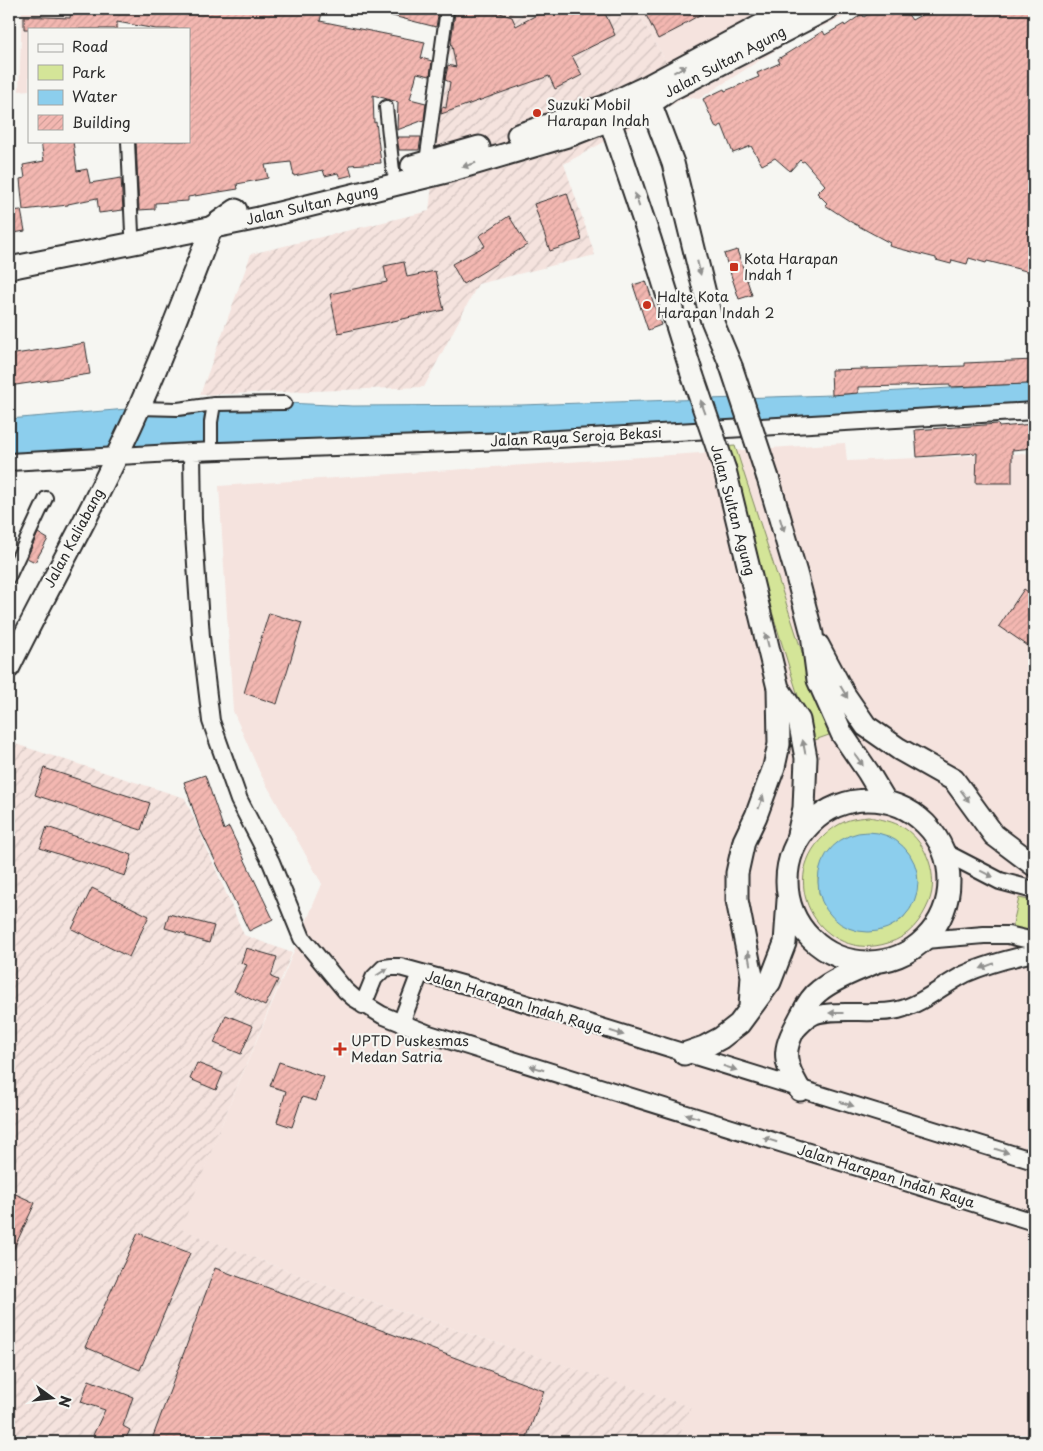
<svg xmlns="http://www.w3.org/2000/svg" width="1043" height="1451" font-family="'Playpen Sans',sans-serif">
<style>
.built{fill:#f5e3de}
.industrial{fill:url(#industrial-furrows)}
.green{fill:#d4e598;stroke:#808862;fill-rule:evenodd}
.water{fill:#8cceed;stroke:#658d9f}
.building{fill:url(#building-hatch);stroke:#2b2b2b}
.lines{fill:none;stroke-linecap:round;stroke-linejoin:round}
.minor-casing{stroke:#2b2b2b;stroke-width:16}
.tertiary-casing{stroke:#2b2b2b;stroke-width:20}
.primary-casing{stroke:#2b2b2b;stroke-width:25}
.trunk-casing{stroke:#2b2b2b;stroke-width:25}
.minor{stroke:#f6f6f2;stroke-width:12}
.tertiary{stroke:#f6f6f2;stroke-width:16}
.primary{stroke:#f6f6f2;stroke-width:21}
.trunk{stroke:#f6f6f2;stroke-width:21}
.trunk-bridge-casing{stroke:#2b2b2b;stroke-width:25;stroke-linecap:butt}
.trunk-bridge{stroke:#f6f6f2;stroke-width:21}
.oneway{fill:#90908e}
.poi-dot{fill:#c8321e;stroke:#f6f6f2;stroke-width:2}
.labels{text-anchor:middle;stroke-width:4.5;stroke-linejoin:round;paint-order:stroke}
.street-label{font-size:14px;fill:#2b2b2b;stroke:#f6f6f2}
.poi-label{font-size:14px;fill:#2b2b2b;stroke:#f6f6f2;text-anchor:start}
</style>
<defs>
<pattern id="industrial-furrows" width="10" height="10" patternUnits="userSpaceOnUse" patternTransform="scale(1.25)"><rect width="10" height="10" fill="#f5e3de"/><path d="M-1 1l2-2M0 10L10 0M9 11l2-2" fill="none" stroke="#d2c3bf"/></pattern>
<pattern id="building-hatch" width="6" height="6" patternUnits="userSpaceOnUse" patternTransform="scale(1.25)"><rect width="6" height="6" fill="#f3b7b1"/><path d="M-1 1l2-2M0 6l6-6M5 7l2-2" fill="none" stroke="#d09e98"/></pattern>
</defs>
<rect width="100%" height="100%" fill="#f6f6f2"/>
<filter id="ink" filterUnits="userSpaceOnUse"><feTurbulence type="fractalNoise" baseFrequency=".02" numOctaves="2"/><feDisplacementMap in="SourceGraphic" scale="10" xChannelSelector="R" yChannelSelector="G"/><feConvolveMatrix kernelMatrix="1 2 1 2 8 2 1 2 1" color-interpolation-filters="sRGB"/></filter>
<g filter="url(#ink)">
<path class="built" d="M22,9H59L120,13L119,29H29V90L19,91Z
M636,9H861L790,41L699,99L686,97Z
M845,443L847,461L1034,453V1442H677L690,1407L340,1291L180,1229L227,1111L322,884L260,773L233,711L219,486Z"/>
<path class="industrial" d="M456,9H500L520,16L526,9H636L686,97L564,164L595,255L478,284L424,387L200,395L251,254L429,211L442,99L452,67L447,44Z
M9,742L185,798L244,935L292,953L227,1111L181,1229L340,1291L691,1407L677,1442H9Z"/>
<path class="green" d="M735,446L829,735L812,741L721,447Z
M868,817C881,819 893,821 904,828C927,843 939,876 929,902C921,921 909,937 888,943C823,964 774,883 824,836C831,829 840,823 849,820C855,818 862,818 868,817ZM896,841L907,851L914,864L911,907L902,919L889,927L825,907L819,893L818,878Z
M1019,898L1034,901V933L1012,928Z"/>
<path class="water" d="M1034,383V412L9,462V419L139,408L285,403L353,406L521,405L832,395Z
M818 882a50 50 0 1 1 100 0a50 50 0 1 1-100 0Z"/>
<path class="building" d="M100,9H323L320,21L425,42L421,58L432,61L430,76L417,73L410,99L426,103L424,120L397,130L398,102L373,95L374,123L376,122L381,163L349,165L352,175L340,178L338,173L325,176L323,170L294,176L291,162L265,165L268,178L237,184L238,189L188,197V201L155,203V209L139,210L136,141H189V29H156L117,22V29H24V16L70,18L71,11L100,13Z
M378,9L439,10L436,27L377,12Z
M460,9H488L512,17L516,26L548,9H603L615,35L572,56L582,75L555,89L549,76L441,114L442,107L446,108L450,82L445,80L448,65L456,67L451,41L455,13L458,14Z
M643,9H710L682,25L683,26L658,39Z
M876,9H904L912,20L932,9H1034V273L987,261L986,263L969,258L967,264L952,260L951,264L936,260V258L889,246L890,243L851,222L825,205L827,203L817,193L825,185L804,161L802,162L800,160L790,171L775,158L762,165L751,146L733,153L722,125L716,128L703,99L724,89L725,91L759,77L757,73L780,63L778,59L823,31L825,35L844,24L845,26L862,14L864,17Z
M397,137H421L419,150H399Z
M41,141H73L77,171L87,169L90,183L121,178L123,210L99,213L97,198L68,204V205L23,210L20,179L25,178L23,165L44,161Z
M567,193L582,240L550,251L534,204Z
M21,210L25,231L14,233L10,211Z
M509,216L527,245L463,284L452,264L485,246L479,236Z
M737,250L752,295L739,299L724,254Z
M404,262L407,277L435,271L444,310L338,333L330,294L387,282L384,266Z
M646,281L661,325L648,330L633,285Z
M85,343L90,374L9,386V355Z
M1034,360V382L1027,383V384L950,387V385L858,387V393L832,395L831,370L965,366V363Z
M998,424L999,427L1034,424V448L1012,450V483H976L977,453L917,457L915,430Z
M38,533L48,539L35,562L27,558Z
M1024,589L1034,596V650L999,626Z
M269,613L302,623L277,704L244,693Z
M44,768L150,803L141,830L35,795Z
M205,775L224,830L229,827L273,919L249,931L199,827L184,782Z
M47,827L132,855L125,876L40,848Z
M92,888L149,916L129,957L72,929Z
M169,914L214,926L209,943L186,936V934L165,928Z
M246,948L277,957L271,977L278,980L265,1006L234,991L247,965L241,963Z
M226,1015L253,1026L241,1054L214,1043Z
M279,1062L324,1077L316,1101L302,1097L292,1127L277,1122L286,1091L270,1086Z
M197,1063L223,1073L216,1090L190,1079Z
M9,1191L35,1203L9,1259Z
M138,1233L190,1253L140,1370L85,1347Z
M215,1268L544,1391L525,1442H151Z
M89,1380L133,1397L123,1426L130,1430L124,1442H107L93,1435L105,1410L81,1402Z"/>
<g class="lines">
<defs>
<path id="minor" d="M386,107L393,171
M128,141L132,233
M426,162L447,9
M139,408L178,409L214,404L285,403
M211,452V422L214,404
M9,577L46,498"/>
<path id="tertiary" d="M192,452L193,520L201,637L211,721L239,800L271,862L302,938L345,990L354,998L382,1015L429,1034L1034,1222
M9,462L192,452L541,440L1034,411
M944,852L1000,881L1034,890
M925,940L984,935H1008L1034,941
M363,1005L374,978L384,968L392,967H400L469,986L1034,1161
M401,1023L420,973
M798,1029C802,1025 806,1020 812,1017C829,1007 875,1016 898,1010C923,1004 943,985 965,974C987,964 1011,958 1034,953"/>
<path id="primary" d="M9,667C45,593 87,520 122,445C156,374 183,300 212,227L236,210"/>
<path id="trunk" d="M646,92L673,163L711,318L731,366
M605,106L650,239L692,374
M518,135L605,106L648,86L792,9
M412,166L479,147
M9,268L259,218L446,172L571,135L650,104L670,90L827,9
M725,470L778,688L799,720L806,758L804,808L797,839
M768,478L796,573L812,634L818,680L842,734L868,772L886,802
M818,645L844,694L866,726L899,749L954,780L994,835L1034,865
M787 881a81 81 0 1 1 162 0a81 81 0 1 1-162 0Z
M750,1007L752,976L737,900V873L744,841L756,816L774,767L779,744L778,688
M684,1054L704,1047L721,1038L739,1024L770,982L785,943L788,900
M800,1090C780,1057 784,1048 801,1016C805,1008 812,996 819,991C835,978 856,971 874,963"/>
</defs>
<use href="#minor" class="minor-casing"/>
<use href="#tertiary" class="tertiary-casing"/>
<use href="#primary" class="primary-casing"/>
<use href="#trunk" class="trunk-casing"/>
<use href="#minor" class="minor"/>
<use href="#tertiary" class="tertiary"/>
<use href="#primary" class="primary"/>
<use href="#trunk" class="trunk"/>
<defs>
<path id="trunk-bridge" d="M731,366L768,478
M692,374L725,470"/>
</defs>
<use href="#trunk-bridge" class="trunk-bridge-casing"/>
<use href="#trunk-bridge" class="trunk-bridge"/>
</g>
<defs><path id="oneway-solid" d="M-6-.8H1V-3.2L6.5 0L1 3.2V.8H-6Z" transform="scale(1.25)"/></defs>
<g class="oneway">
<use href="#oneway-solid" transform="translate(680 69) rotate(-28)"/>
<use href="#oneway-solid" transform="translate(469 165) rotate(163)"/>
<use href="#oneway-solid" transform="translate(637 200) rotate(-108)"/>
<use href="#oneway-solid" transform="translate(699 268) rotate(76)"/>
<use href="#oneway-solid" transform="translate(703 407) rotate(-110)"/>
<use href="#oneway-solid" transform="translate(782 525) rotate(73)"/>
<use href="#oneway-solid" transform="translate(767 640) rotate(-104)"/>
<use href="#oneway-solid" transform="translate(844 692) rotate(59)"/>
<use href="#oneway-solid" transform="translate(804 747) rotate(-101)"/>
<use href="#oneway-solid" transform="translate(859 760) rotate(55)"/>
<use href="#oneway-solid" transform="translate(965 796) rotate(54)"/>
<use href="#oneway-solid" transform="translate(761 802) rotate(-70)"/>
<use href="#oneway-solid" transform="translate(987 874) rotate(26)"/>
<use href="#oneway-solid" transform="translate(749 958) rotate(-100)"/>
<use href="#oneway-solid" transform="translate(987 966) rotate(159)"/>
<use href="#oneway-solid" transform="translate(382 972) rotate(-32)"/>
<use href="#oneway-solid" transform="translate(836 1013) rotate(-180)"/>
<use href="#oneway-solid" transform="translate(617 1033) rotate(17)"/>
<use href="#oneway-solid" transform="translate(537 1068) rotate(-163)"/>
<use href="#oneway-solid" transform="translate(730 1068) rotate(17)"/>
<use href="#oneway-solid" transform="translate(847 1104) rotate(17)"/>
<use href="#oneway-solid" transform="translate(692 1116) rotate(-163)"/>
<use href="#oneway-solid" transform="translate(770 1140) rotate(-163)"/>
<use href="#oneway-solid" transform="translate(1002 1151) rotate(17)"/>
</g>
</g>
<g class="poi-dot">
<circle cx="537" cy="113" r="5"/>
<rect x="729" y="262" width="10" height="10" rx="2.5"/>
<circle cx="647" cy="305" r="5"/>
<path d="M337.5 1041.5h5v5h5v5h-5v5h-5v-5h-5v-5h5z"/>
</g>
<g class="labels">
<g class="street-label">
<text transform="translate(725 62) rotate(-28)" y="5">Jalan Sultan Agung</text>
<text transform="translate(312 205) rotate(-13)" y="5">Jalan Sultan Agung</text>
<text transform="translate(576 437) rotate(-3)" y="5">Jalan Raya Seroja Bekasi</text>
<text transform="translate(733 510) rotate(75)" y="5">Jalan Sultan Agung</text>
<text transform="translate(74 538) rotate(-62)" y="5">Jalan Kaliabang</text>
<text transform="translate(514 1002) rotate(17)" y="5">Jalan Harapan Indah Raya</text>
<text transform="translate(886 1176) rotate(17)" y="5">Jalan Harapan Indah Raya</text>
</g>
<g class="poi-label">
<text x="547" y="110">Suzuki Mobil<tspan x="547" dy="16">Harapan Indah</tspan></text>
<text x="744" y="264">Kota Harapan<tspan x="744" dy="16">Indah 1</tspan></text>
<text x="657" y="302">Halte Kota<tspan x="657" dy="16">Harapan Indah 2</tspan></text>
<text x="351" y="1046">UPTD Puskesmas<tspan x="351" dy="16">Medan Satria</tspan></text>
</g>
</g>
<rect width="1043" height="1451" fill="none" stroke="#f6f6f2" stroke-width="30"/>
<rect x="15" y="15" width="1013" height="1421" fill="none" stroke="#2b2b2b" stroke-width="2" filter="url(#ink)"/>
<rect x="28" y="28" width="162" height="115" fill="#f6f6f2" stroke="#a5a5a2"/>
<rect x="38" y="44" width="25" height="8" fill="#f6f6f2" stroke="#a5a5a2"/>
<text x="72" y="52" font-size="15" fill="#2b2b2b">Road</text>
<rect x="38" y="65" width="25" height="15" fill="#d4e598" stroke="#a5a5a2"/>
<text x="72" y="78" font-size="15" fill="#2b2b2b">Park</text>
<rect x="38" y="90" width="25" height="15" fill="#8cceed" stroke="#a5a5a2"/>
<text x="72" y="102" font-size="15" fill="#2b2b2b">Water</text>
<rect x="38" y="115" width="25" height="15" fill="url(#building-hatch)" stroke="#a5a5a2"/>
<text x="72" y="128" font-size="15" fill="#2b2b2b">Building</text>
<g transform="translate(52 1398) rotate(105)" stroke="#f6f6f2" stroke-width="4" paint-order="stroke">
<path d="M0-4L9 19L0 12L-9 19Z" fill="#2b2b2b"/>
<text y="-8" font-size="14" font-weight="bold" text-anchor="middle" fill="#2b2b2b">N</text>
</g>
</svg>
